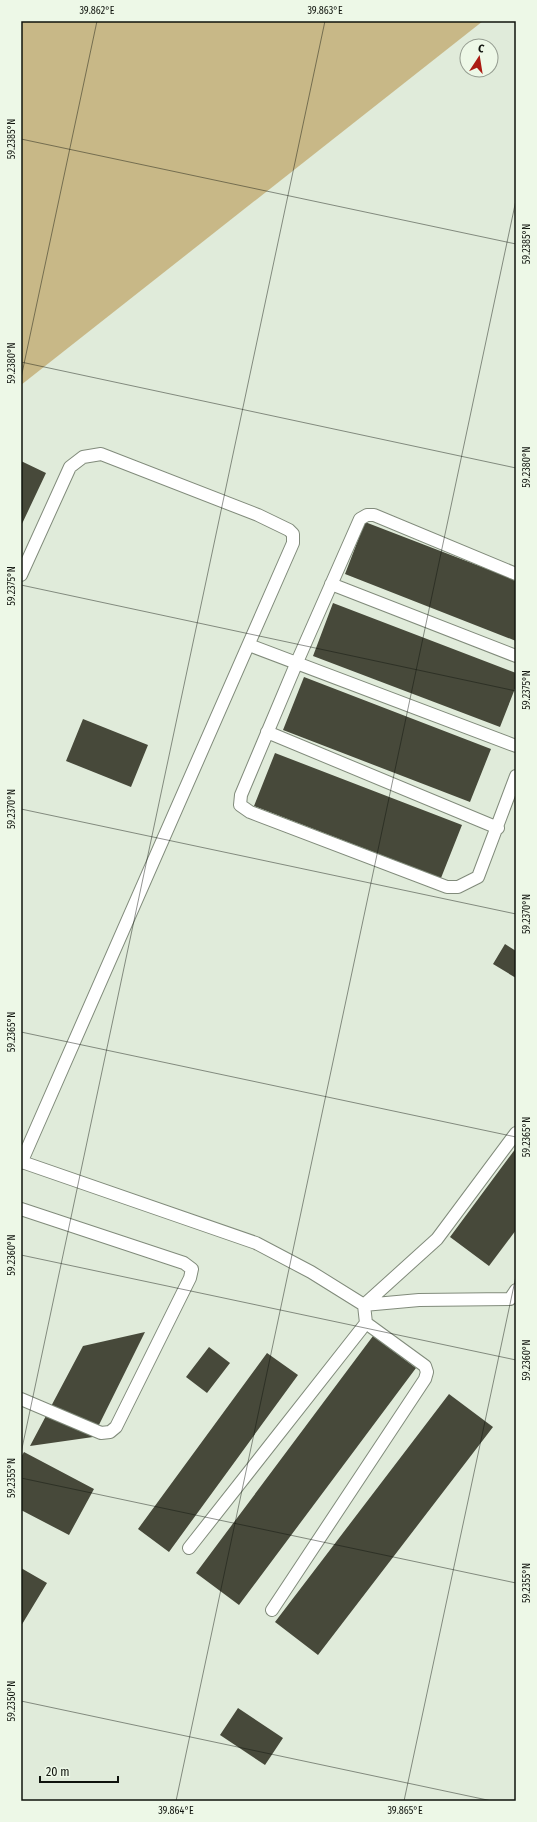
<svg xmlns="http://www.w3.org/2000/svg" width="537" height="1822" font-family="'Fira Sans Condensed',sans-serif">
<style>
.green{fill:#c8b887}
.building{fill:#47493a}
.lines{fill:none;stroke-linecap:round;stroke-linejoin:round}
.lane-casing{stroke:#818b7b;stroke-width:14}
.path{stroke:#949d90;stroke-width:2.5;stroke-dasharray:3 3;stroke-linecap:butt}
.lane{stroke:#fff;stroke-width:12}
.ticks{fill:none;stroke:#0f130d;stroke-width:1;stroke-opacity:0.45}
.neatline{fill:none;stroke:#0f130d;stroke-width:1.5}
.ticks-label{font-size:10px;text-anchor:middle;fill:#0f130d}
</style>
<rect width="100%" height="100%" fill="#e0ebda"/>
<path class="green" d="M21,21H483L21,385Z"/>
<path class="building" d="M21,461L46,473L21,526Z
M365,522L516,580V641L345,574Z
M333,603L516,673V686L500,727L313,656Z
M304,677L491,749L470,802L283,730Z
M83,719L148,745L131,787L66,761Z
M275,753L462,825L441,878L254,806Z
M505,944L516,951V978L493,964Z
M516,1148V1230L489,1266L450,1237Z
M145,1332L93,1437L30,1446L83,1346Z
M373,1336L416,1368L239,1605L196,1573Z
M209,1347L230,1363L207,1393L186,1377Z
M267,1353L298,1375L169,1552L138,1529Z
M449,1394L493,1427L318,1655L275,1622Z
M24,1452L94,1489L69,1535L21,1510V1457Z
M21,1568L47,1583L21,1626Z
M238,1708L283,1738L265,1765L220,1735Z"/>
<g class="lines">
<defs>
<path id="lane" d="M516,574L374,515H367L360,519L297,662L241,795L240,805L250,812L447,887H458L478,877L516,776
M21,575L70,467L83,457L101,454L258,515L289,530L293,534V543L21,1163
M331,584L516,656
M249,645L516,746
M267,732L498,828
M22,1162L256,1243L311,1272L364,1305L419,1300L510,1299L516,1290
M21,1209L184,1263L192,1269L190,1278L116,1427L110,1432L101,1433L21,1399
M189,1548L366,1323L364,1305L437,1239L516,1133
M272,1610L425,1379L427,1372L425,1366L366,1323"/>
</defs>
<use href="#lane" class="lane-casing"/>
<path class="path" d="M21,1800L22,1801"/>
<use href="#lane" class="lane"/>
</g>
<path class="ticks" d="M514,21H516M21,139L516,244M21,362L516,468M21,378L97,21M21,585L516,691M21,809L516,914M21,1032L516,1137M21,1255L516,1360M21,1453L325,21M21,1478L516,1583M21,1701L492,1801M176,1801L516,200M404,1801L516,1276"/>
<rect width="537" height="1822" fill="none" stroke="#edf8e7" stroke-width="44"/>
<g transform="translate(479 58) rotate(12)"><circle r="19" fill="#edf8e7" stroke="#949c90"/>
<path d="M0-3L7 15L0 10L-7 15Z" fill="#ac1c13"/>
<text y="-6" font-size="11" font-weight="bold" text-anchor="middle" fill="#0f130d">С</text>
</g>
<path d="M40 1776v6h78v-6" fill="none" stroke="#0f130d" stroke-width="2"/>
<text x="46" y="1776" font-size="12" fill="#0f130d" stroke="#edf8e7" stroke-width="3" paint-order="stroke">20 m</text>
<rect x="22" y="22" width="493" height="1778" class="neatline"/>
<g class="ticks-label">
<text x="97" y="14">39.862°E</text>
<text x="325" y="14">39.863°E</text>
<text transform="translate(11 139) rotate(-90)" y="4">59.2385°N</text>
<text transform="translate(526 244) rotate(-90)" y="4">59.2385°N</text>
<text transform="translate(11 363) rotate(-90)" y="4">59.2380°N</text>
<text transform="translate(526 467) rotate(-90)" y="4">59.2380°N</text>
<text transform="translate(11 586) rotate(-90)" y="4">59.2375°N</text>
<text transform="translate(526 690) rotate(-90)" y="4">59.2375°N</text>
<text transform="translate(11 809) rotate(-90)" y="4">59.2370°N</text>
<text transform="translate(526 914) rotate(-90)" y="4">59.2370°N</text>
<text transform="translate(11 1032) rotate(-90)" y="4">59.2365°N</text>
<text transform="translate(526 1137) rotate(-90)" y="4">59.2365°N</text>
<text transform="translate(11 1255) rotate(-90)" y="4">59.2360°N</text>
<text transform="translate(526 1360) rotate(-90)" y="4">59.2360°N</text>
<text transform="translate(11 1478) rotate(-90)" y="4">59.2355°N</text>
<text transform="translate(526 1583) rotate(-90)" y="4">59.2355°N</text>
<text transform="translate(11 1701) rotate(-90)" y="4">59.2350°N</text>
<text x="176" y="1814">39.864°E</text>
<text x="405" y="1814">39.865°E</text>
</g>
</svg>
